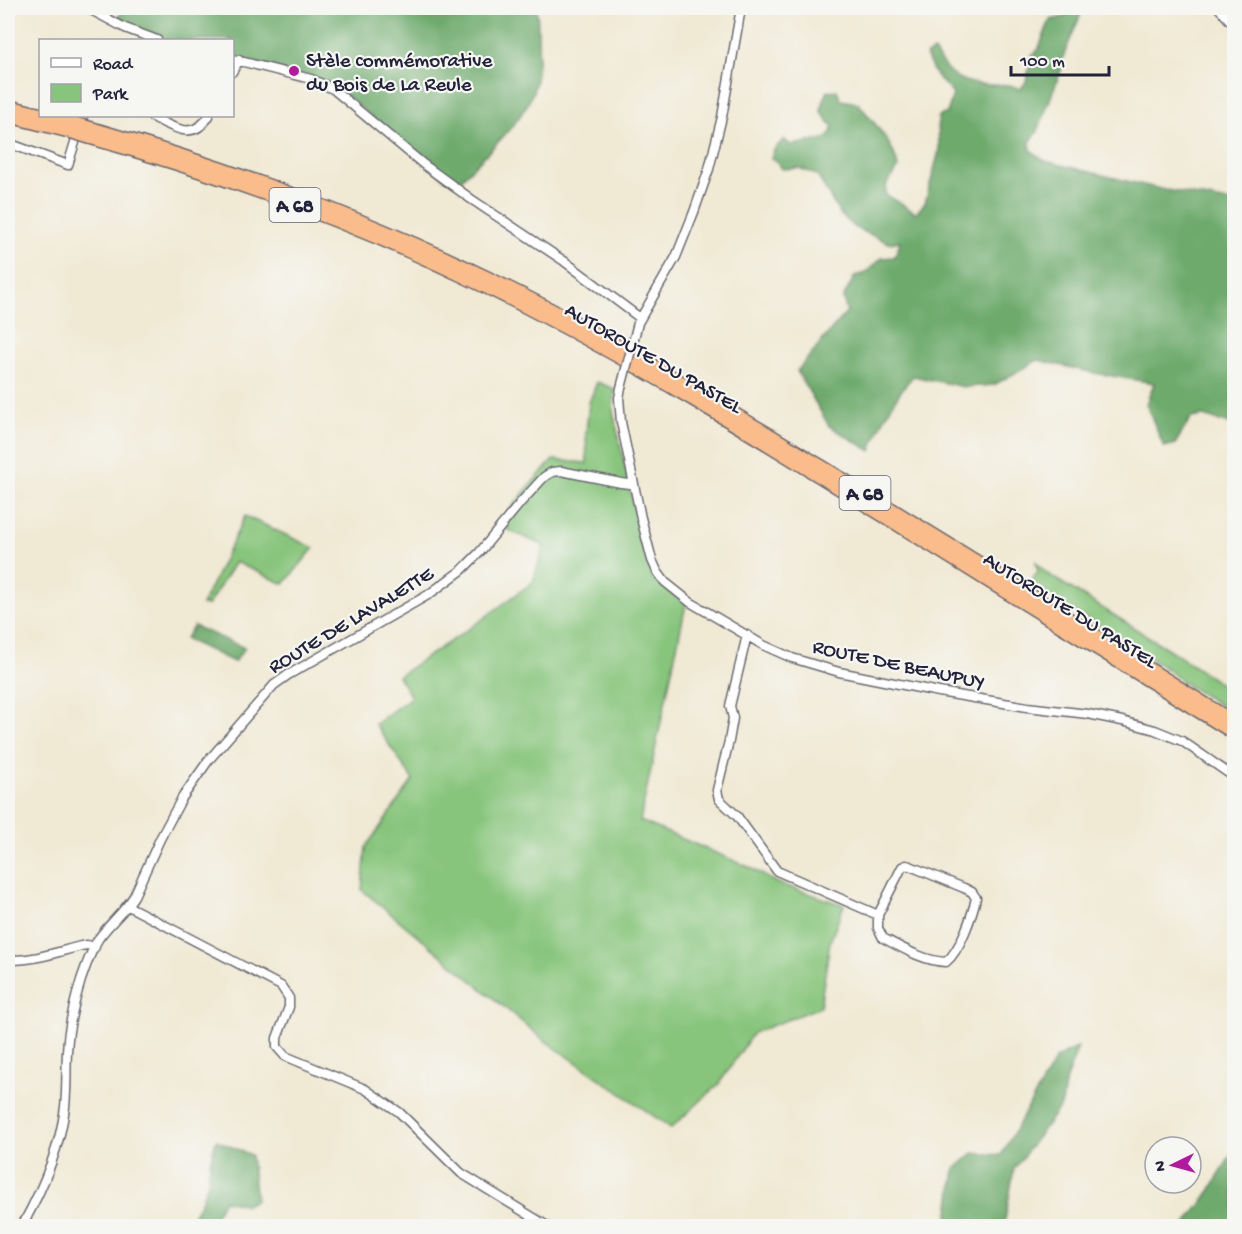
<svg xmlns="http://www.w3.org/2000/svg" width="1242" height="1234" font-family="'Gochi Hand',sans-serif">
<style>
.green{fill:#87c57c;stroke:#54745c;stroke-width:1.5}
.forest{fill:#6daa6c;stroke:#486654;stroke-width:1.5}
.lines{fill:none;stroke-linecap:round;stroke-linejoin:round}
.minor-casing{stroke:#6a6870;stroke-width:11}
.highway-casing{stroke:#6a6870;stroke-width:15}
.minor{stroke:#fff;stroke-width:8}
.highway{stroke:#f9bc8a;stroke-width:12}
.minor-bridge-casing{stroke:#6a6870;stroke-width:11;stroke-linecap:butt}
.highway-bridge-casing{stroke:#6a6870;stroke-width:15;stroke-linecap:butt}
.minor-bridge{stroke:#fff;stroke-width:8}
.highway-bridge{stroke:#f9bc8a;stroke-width:12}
.poi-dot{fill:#b5179e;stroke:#f6f6f2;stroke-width:2}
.labels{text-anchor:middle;stroke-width:4.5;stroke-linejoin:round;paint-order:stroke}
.shield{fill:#f6f6f2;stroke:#626272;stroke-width:1.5}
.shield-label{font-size:20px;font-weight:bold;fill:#22223b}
.poi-label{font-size:21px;fill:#22223b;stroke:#f6f6f2;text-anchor:start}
.street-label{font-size:21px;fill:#22223b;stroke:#f6f6f2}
</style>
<rect width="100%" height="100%" fill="#f6f6f2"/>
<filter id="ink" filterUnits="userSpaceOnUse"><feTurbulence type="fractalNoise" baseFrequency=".0167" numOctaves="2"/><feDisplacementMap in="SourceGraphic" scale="12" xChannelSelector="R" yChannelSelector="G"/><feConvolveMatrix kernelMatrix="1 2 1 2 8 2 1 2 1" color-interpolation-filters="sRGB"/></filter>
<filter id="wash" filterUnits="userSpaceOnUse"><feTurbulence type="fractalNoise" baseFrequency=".008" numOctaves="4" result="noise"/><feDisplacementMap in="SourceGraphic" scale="24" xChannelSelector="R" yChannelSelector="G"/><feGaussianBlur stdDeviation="1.35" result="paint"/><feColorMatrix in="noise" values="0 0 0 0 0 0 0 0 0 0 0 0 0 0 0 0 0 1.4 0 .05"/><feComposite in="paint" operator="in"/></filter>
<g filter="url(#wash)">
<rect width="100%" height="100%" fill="#f0e9d3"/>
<path class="green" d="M597,382L615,389L613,411L645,559L655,581L686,604L640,821L749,867L777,883L844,905L830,942L820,1007L753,1033L719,1084L671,1128L544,1040L362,890L366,847L413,780L375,724L411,697L398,676L469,629L533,582L544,546L497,525L531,484L553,460L587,463L586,432L589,403Z
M245,516L314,548L284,584L235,562L208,605H202Z
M1036,562L1046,573L1173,652L1234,693V714L1182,682L1170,671L1035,587L1030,582L1034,576L1038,573Z"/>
<path class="forest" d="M122,8H537C538,32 541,69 533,92C521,126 480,158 456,185L444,178L342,92L233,56L232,40H169L156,37L118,20Z
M1075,8L1083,9L1061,62L1062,68L1038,131L1030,142L1031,150L1045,161L1152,187L1234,203V425L1203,416L1191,418L1175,444L1164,447L1146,404L1154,383L1094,373L1038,360L994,385L964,387L913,376C894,398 880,424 871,451L829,426L797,371L827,335L847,312L843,298L855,276L865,273L882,258L894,257L897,252L900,241L889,243L856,228L840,214L817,175L799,168L782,169L777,162L771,158L774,150L784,139L791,145L828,138L833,127L821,112L822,104L828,91L837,90L841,100L858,103C873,122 895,144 898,168L887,183L885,194L916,213L925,203L939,151L938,117L947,113L953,94L934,73L926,55L934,51C949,77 961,84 992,85C1005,85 1008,83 1020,89L1026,82L1032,55L1038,50L1050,20L1064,17Z
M194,626L245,648L234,662L185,639Z
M1078,1047L1066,1079L1062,1104L1014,1169L1004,1226H947L955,1169L973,1153L1001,1155L1056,1058Z
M216,1140L251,1155L256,1200L246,1205L224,1200L210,1226H188L202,1199L208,1181L210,1163Z
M1234,1150V1226H1184L1207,1196Z"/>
</g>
<g filter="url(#ink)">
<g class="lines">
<defs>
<path id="minor" d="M87,8L125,28L157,40
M1219,8L1234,25
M232,59L311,79L333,89L423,164L471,199L564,261L640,318
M232,72L239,60
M151,116C172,127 193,142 209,116
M8,143L68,165L83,116
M639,321L676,257L694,212L709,169L722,117L741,8
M621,388L619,398L621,422L641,518L652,560L657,571L665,582L690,602L763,645L792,658L839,672L939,692L1027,707L1088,714L1122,721L1155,730L1182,741L1234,777
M747,635L730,706L733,718L729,741L717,790L719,799L737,816L777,871L878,915V928L883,938C902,948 924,961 946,962C960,951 972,916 976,898L972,892L964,888L910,866L906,865L902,867L878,915
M128,906L281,986L289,998V1007L277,1038V1047L285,1056L365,1089L399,1112L461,1173L547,1226
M8,960C33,961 57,952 81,946L87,945L95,947
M22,1226C42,1190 60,1149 65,1107C67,1088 66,1070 67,1052C68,1028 74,1003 81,980C86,966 91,950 99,938C110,923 124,912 134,896L160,839L182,798L208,761L274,685L288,675L428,595L462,570L479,553L521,502L544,477L552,472L561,471L621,483L630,484H634"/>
<path id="highway" d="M8,106L40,114
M8,116L71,132
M45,116L73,123
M94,129C229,168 361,216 488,278C603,333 712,400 821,466C959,550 1097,636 1234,722
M91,138C229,177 364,227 492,290C634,360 768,444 903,528C1013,597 1124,665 1234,733"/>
</defs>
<use href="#minor" class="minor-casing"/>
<use href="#highway" class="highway-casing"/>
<use href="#minor" class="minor"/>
<use href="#highway" class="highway"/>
<defs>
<path id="minor-bridge" d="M621,388L638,323"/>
<path id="highway-bridge" d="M73,123L94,129
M71,132L91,138"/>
</defs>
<use href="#minor-bridge" class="minor-bridge-casing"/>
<use href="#highway-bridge" class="highway-bridge-casing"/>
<use href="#minor-bridge" class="minor-bridge"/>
<use href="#highway-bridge" class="highway-bridge"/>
</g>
</g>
<circle class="poi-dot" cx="294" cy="71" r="6"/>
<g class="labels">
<g class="shield">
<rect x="269.5" y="188" width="51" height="34" rx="4.5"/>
<rect x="839.5" y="476" width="51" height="34" rx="4.5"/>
</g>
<g class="shield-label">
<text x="295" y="212">A 68</text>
<text x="865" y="500">A 68</text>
</g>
<g class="poi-label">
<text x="306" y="66">Stèle commémorative<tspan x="306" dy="24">du Bois de La Reule</tspan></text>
</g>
<g class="street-label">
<text transform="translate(654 357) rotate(30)" y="7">AUTOROUTE DU PASTEL</text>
<text transform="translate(1071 609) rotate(32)" y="7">AUTOROUTE DU PASTEL</text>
<text transform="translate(350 619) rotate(-31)" y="7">ROUTE DE LAVALETTE</text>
<text transform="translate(899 663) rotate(12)" y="7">ROUTE DE BEAUPUY</text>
</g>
</g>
<rect width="1242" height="1234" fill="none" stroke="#f6f6f2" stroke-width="30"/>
<rect x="39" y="39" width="195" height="78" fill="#f6f6f2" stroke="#a1a1a9" stroke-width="1.5"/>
<rect x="51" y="58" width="30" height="9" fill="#ffffff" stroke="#a1a1a9" stroke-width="1.5"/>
<text x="93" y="69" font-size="18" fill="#22223b">Road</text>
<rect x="51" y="84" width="30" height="18" fill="#87c57c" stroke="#a1a1a9" stroke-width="1.5"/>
<text x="93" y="99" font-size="18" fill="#22223b">Park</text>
<g transform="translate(1173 1165) rotate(265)"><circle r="28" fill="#f6f6f2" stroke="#a1a1a9" stroke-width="1.5"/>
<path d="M0-4.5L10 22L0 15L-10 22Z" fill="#b5179e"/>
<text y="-9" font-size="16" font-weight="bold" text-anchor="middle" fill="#22223b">N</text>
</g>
<path d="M1011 66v9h98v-9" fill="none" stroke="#22223b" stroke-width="3"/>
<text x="1020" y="66" font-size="18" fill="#22223b" stroke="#f6f6f2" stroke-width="4.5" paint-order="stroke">100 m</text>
</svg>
